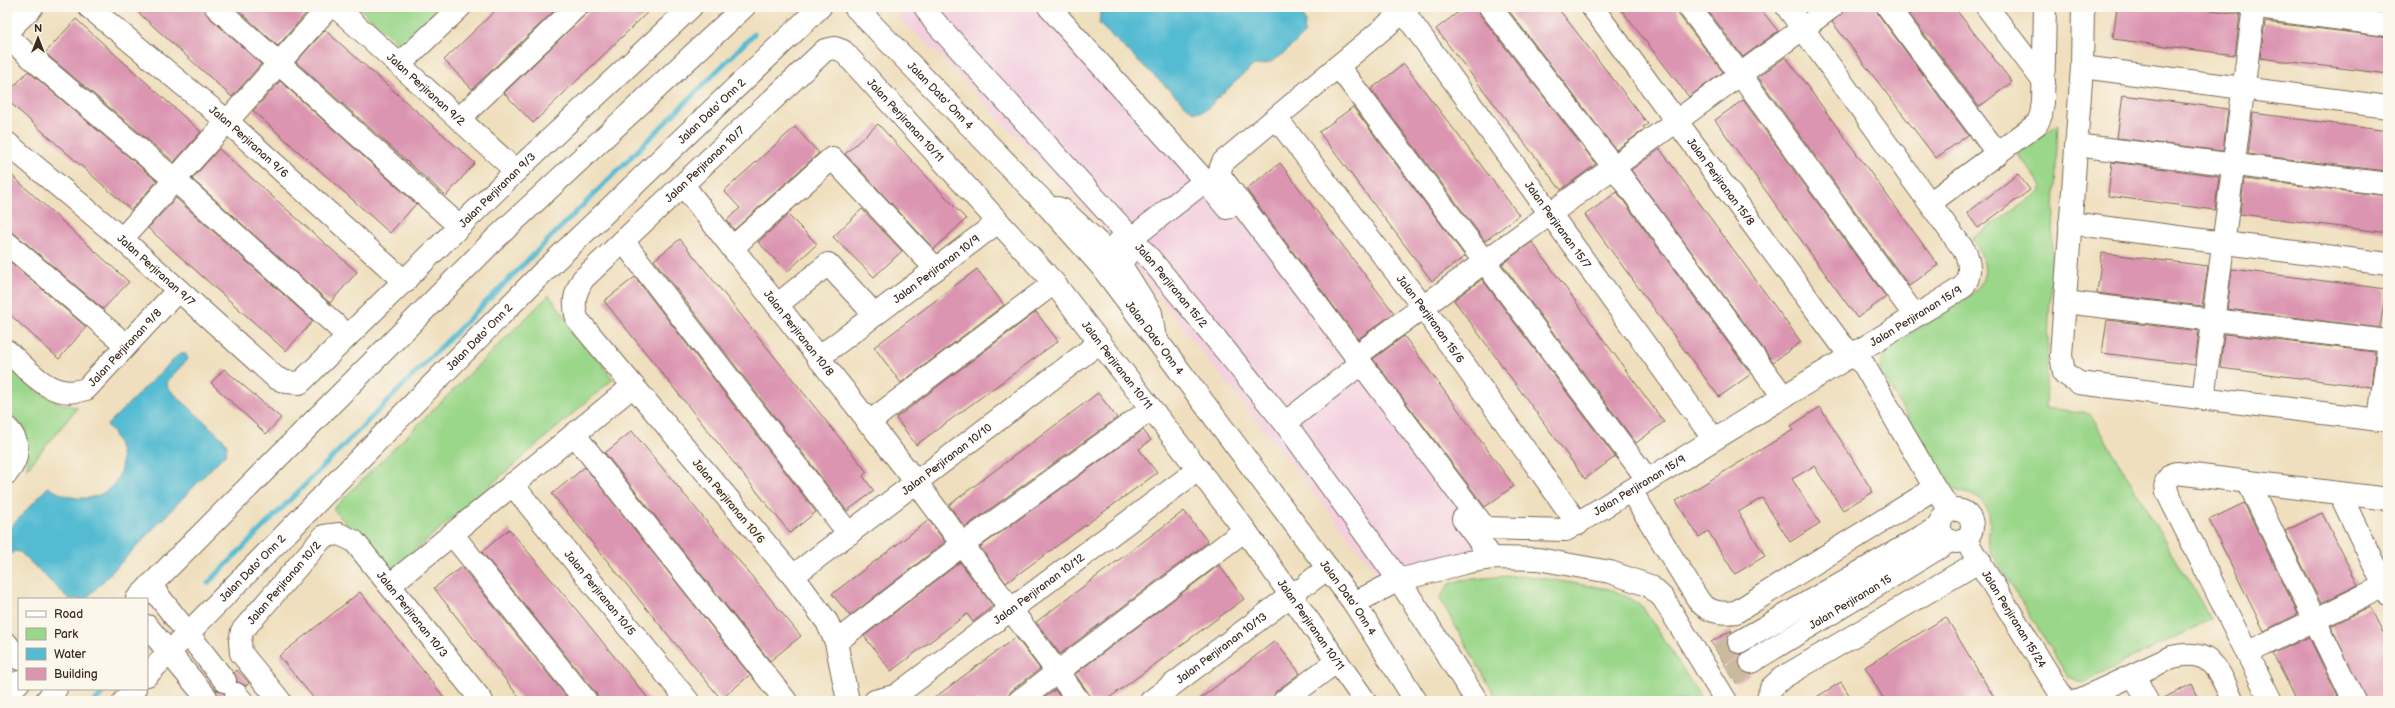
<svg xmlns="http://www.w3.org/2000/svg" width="2395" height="708" font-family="'Balsamiq Sans',sans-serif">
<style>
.built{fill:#f3cfe0}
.green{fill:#9bd78b;stroke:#6b8054}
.water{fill:#54bbd2;stroke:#487278}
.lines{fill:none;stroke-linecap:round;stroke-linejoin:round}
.stream{stroke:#54bbd2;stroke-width:5}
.building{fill:#db95b1}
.minor-tunnel{stroke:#cbbb9e;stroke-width:22;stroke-dasharray:22 11;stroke-linecap:butt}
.minor-casing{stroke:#7a6956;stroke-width:24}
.major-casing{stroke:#7a6956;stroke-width:24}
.minor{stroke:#fff;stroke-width:22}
.major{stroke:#fff;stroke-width:22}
.labels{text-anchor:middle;stroke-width:3;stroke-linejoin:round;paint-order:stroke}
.street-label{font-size:11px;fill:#3b2a1e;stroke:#fbf7ec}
</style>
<rect width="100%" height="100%" fill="#fbf7ec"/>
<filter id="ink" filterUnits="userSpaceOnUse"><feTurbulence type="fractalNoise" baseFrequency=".025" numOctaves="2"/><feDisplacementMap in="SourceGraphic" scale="8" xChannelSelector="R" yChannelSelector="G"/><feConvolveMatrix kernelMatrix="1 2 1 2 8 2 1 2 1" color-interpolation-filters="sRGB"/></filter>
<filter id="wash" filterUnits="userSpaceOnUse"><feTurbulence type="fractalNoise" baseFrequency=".012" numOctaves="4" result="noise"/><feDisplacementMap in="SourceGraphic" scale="16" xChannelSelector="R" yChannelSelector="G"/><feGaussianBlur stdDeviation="0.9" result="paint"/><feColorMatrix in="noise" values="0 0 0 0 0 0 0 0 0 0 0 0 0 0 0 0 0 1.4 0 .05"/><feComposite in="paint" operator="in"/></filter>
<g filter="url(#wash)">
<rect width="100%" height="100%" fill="#efdfbe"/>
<path class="built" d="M896,7H1057L1202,169L1493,546L1383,580L1107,232L932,48L900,19Z"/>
<path class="green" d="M358,7H439L402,47Z
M2058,124L2045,408L2090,413L2211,619L2083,683L2068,677L1990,551C1985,537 1994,522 1987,509C1977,489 1959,497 1950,485C1925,450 1904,410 1881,373L1880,366L1886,348L1972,295C1992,273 1985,262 1973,238L2041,191L2042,186L2018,154Z
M549,295L613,379L390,572L333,509Z
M7,364C30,384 46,404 78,407L27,469C29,442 28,430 7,411Z
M1522,575L1609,589L1624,595L1643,607L1703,701H1498L1440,599L1448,585L1461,580Z"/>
<path class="water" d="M1101,7H1298L1305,21L1304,34C1291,47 1274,67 1254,65L1214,101C1209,110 1202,113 1192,111L1099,24Z
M180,353H185L188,359L168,380L167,387L225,441L227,446L226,453L86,599H69L20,552L15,551L7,557V531L48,487C101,521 146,471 107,425Z"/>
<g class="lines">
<path class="stream" d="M208,583L435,353L754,34
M95,701L106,689"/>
</g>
<g id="blocks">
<path class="building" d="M132,7H204L208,16L261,64L232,97Z
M235,7H301L307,12L278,46Z
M499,7L556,9L472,89L444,60Z
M593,7H653L533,123L504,93Z
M1465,7H1478L1480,15L1596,164L1561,190L1436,29Z
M1506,7H1557L1648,124L1643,127L1645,129L1616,150Z
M1619,7H1677L1679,15L1723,72L1689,97Z
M1705,7H1759L1778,31L1743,57Z
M1848,7H1876L1878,14L1968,135L1936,158L1832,22Z
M1904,7H1954L2012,82L1979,107Z
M2117,7H2187L2240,14L2235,55L2113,39Z
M2347,7H2388V12Z
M76,19L201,132L174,162L45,53Z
M2265,22L2388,37V74L2260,58Z
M325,30L475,163L446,196L296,62Z
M1786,57L1938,265L1909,286L1758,77Z
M1404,64L1519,215L1485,241L1371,89Z
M28,71L157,181L131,210L7,100V94Z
M280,81L416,204L390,233L253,111Z
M2123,95L2228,109L2223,151L2117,138Z
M1743,100L1886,297L1857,318L1715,120Z
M1353,107L1465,256L1432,281L1319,132Z
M2253,113L2388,131L2386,171L2248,154Z
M878,124L966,219L934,249L845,154Z
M795,127L819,153L734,230L727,220L740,208L724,191Z
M219,149L357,272L330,303L192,179Z
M1660,149L1801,342L1773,362L1631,170Z
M2112,162L2219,176L2215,210L2108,196Z
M1280,163L1394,313L1358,339L1246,189Z
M7,171L129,282L103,309L15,234L7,231Z
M2018,174L2030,190L1978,228L1967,213Z
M2244,179L2388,196V233L2240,214Z
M1617,192L1751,374L1719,397L1585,215Z
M176,198L313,321L286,351L148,228Z
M862,209L902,251L874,277L833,237Z
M788,215L817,244L787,272L758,242Z
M680,239L867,472L863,476L874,491L847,511L654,260Z
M1532,242L1664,422L1636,443L1502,264Z
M2102,253L2208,266L2202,306L2097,293Z
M7,259L86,327L59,359L7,312Z
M977,269L1004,305L901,383L874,347Z
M2232,269L2386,289L2380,328L2227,309Z
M635,277L816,512L790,533L604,301Z
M1482,279L1615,457L1585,479L1454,300Z
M1036,312L1058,341L916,445L896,418Z
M2107,320L2199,331L2195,365L2102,353Z
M2224,334L2375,352L2371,387L2220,368Z
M1404,336L1514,486L1485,507L1373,359Z
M224,369L281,418L266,434L211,383Z
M1098,393L1117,418L965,527L949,505Z
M1820,407L1873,492L1843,510L1814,466L1792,479L1820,523L1790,542L1762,498L1738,512L1765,556L1735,574L1708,531L1699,537L1676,501L1793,430L1791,426Z
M1143,430L1151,440L1139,449L1157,473L1006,583L980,547Z
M632,431L801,636L770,661L605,453Z
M585,467L750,675L721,699L552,494Z
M2244,503L2298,614L2264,631L2209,520Z
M1184,511L1208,542L1060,654L1036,622Z
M2322,513L2358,585L2321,603L2285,531Z
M929,520L945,542L850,616L832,594Z
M509,529L580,614L650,701H598L596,693L482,552Z
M960,562L993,606L973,622L967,614L891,671L864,636Z
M1219,565L1244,599L1105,701H1091L1089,694L1075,674Z
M462,567L570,701H522L434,588Z
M360,592L432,682L447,701H316L279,656Z
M2370,607L2388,642V701H2366L2331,626Z
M1946,617L1996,701H1885L1865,667Z
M1732,630L1727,642L1728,648L1733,653L1742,654L1739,662L1740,668L1750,674L1736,683L1711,642Z
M1016,637L1040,669L1011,691L1007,701H930Z
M2309,637L2340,701H2297L2276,660L2273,654Z
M1275,641L1300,673L1276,691L1272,701H1197Z
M237,670L249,683L246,686L237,682L234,673Z
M1841,682L1853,701H1810Z
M2192,684L2200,701H2159V700Z
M216,689L224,693L226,701H218Z
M1055,690L1063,701H1040Z"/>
</g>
</g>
<g filter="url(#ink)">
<use href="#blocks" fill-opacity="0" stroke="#7a6956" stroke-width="1"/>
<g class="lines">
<path class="minor-tunnel" d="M1719,655L1739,642
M1731,675L1751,662"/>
<defs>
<g id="minor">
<path id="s1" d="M89,7L228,122L405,282"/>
<path d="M216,7L459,226"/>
<path id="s2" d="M336,7L516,171"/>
<path id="s3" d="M925,7L934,21L1152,261L1285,423L1399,580L1477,701"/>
<path d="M1049,7L1205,181L1227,208"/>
<path id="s4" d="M1400,7L1713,438"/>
<path id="s5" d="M1409,7L1223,162L1220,170L1221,177L1485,528L1566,530L1963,287C1971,276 1970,266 1966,253L1787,7"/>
<path d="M1490,7L1614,167L1783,396"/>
<path id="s6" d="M1592,7L1842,345L1864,365L1935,488L1951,511"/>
<path d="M1689,7L1740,74L1915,316"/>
<path d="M1888,7L1998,154"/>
<path d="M1987,7L2044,82"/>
<path d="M2083,7L2082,67L2061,355L2064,373L2079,383L2379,420L2388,350"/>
<path d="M2250,7L2388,25"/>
<path d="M7,31L32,7"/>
<path d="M7,37L175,180L348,336"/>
<path d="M400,64L460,7"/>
<path d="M1338,66L1648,480"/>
<path d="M2082,67L2388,107"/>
<path d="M459,119L576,7"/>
<path id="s7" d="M1277,119L1423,307L1578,524"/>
<path id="s8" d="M7,143L122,239L276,378L286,382L300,383L516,171L691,7"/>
<path d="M2076,145L2388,184"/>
<path id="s9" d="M683,185L916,482L1079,701"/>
<path d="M1930,203L2037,124L2041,115L2043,102L2045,7"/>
<path d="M1057,208L1063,210L1105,249H1111L1128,234"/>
<path d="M2070,223L2388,264"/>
<path d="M1132,238L1205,181"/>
<path d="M122,239L329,7"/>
<path d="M623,241L849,534"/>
<path d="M7,243L126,345"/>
<path d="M1136,243L1120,264L1151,313L1154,333"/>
<path d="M732,248L832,158L936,269"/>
<path d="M2065,302L2388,341"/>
<path d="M777,305L828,264L875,315"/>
<path id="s10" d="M7,351C31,372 51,401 86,389L178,290"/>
<path d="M1356,356L1832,7"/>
<path id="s11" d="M818,358L998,222"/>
<path d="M2203,399L2254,7"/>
<path d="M868,423L1054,283"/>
<path d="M1285,423L1354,369"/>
<path d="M7,428C21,441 19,460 7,473"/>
<path d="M574,434L786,701"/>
<path d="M2248,482L2354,701"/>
<path id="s12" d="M512,484L688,701"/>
<path d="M1631,491L1699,601C1709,613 1722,614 1736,612L1935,488"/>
<path d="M2340,494L2388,594"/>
<circle cx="1956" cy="526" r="16"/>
<path d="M1463,519L1492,558"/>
<path d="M452,534L586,701"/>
<path id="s13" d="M1965,539L2060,693L2063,701"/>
<path id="s14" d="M793,576L1100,342"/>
<path d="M1308,583L1328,568"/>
<path d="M150,585L225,681"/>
<path d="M390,585L633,386"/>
<path d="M1354,603L1399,580L1468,562L1492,558L1538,559L1610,572L1650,586L1663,598L1726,701"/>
<path d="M147,626L206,697"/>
<path d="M836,642L962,545L1151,409"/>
<path d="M1739,642L1940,526"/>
<path d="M7,644L19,659"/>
<path d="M2247,653L2384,586"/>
<path id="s15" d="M1751,662L1950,541"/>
<path d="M2134,675L2147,701"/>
<path d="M7,694L19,682"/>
<path d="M236,694L242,701"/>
<path id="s16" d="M280,701L241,653L240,641L242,631L324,536L339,534L354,541L482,701"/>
<path id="s17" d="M848,701L836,642L827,622L793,576L577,319C573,302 574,294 583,279L825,50L835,48L843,51L1054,283L1245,530L1365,701"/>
<path id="s18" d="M875,701L895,696L1199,469"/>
<path d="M1019,701L1245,530"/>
<path id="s19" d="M1151,701L1298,590"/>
<path d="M1284,701L1337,661"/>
<path d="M1767,701L1771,688L1782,678L1980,561"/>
<path d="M2077,701L2172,657C2212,647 2218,670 2233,701"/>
<path d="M2271,701L2167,492L2166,482L2171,475L2177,473L2388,499"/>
</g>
<g id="major">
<path id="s20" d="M855,7L1044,202L1101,266L1354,603L1416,701"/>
<path d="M137,599L495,239L744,7"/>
<path id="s21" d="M147,675L541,274L820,7"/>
<path d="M46,701L56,689"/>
<path d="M124,701L135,689"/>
</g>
</defs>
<use href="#minor" class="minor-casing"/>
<use href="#major" class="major-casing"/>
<use href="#minor" class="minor"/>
<use href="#major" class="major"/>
</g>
</g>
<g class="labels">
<g class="street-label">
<text dy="4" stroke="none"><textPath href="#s2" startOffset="122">Jalan Perjiranan 9/2</textPath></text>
<text dy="4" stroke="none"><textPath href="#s20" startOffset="123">Jalan Dato' Onn 4</textPath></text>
<text dy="4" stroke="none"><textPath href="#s21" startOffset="798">Jalan Dato' Onn 2</textPath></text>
<text dy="4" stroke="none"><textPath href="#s17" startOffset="962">Jalan Perjiranan 10/11</textPath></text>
<text dy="4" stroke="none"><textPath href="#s1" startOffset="209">Jalan Perjiranan 9/6</textPath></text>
<text dy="4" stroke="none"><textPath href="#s17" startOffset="684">Jalan Perjiranan 10/7</textPath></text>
<text dy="4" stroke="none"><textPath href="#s6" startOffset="217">Jalan Perjiranan 15/8</textPath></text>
<text dy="4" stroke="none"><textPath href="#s8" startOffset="658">Jalan Perjiranan 9/3</textPath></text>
<text dy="4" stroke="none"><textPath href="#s4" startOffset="269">Jalan Perjiranan 15/7</textPath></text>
<text dy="4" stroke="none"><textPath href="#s11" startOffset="148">Jalan Perjiranan 10/9</textPath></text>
<text dy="4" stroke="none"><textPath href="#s8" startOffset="196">Jalan Perjiranan 9/7</textPath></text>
<text dy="4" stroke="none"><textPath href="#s3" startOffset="372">Jalan Perjiranan 15/2</textPath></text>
<text dy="4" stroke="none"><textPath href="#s5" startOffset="1188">Jalan Perjiranan 15/9</textPath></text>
<text dy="4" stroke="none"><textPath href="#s7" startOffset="252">Jalan Perjiranan 15/6</textPath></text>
<text dy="4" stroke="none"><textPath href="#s9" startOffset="188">Jalan Perjiranan 10/8</textPath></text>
<text dy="4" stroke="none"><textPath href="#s21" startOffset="474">Jalan Dato' Onn 2</textPath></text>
<text dy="4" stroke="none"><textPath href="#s20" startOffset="447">Jalan Dato' Onn 4</textPath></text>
<text dy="4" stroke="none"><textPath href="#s10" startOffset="150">Jalan Perjiranan 9/8</textPath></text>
<text dy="4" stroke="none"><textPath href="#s17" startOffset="1286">Jalan Perjiranan 10/11</textPath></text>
<text dy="4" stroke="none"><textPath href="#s14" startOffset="193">Jalan Perjiranan 10/10</textPath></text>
<text dy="4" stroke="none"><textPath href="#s5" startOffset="864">Jalan Perjiranan 15/9</textPath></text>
<text transform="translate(729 501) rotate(50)" y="4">Jalan Perjiranan 10/6</text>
<text dy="4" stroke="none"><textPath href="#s21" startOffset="150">Jalan Dato' Onn 2</textPath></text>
<text dy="4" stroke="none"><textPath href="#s16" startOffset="148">Jalan Perjiranan 10/2</textPath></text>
<text dy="4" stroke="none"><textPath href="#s18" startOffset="200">Jalan Perjiranan 10/12</textPath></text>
<text dy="4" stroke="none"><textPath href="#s12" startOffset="140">Jalan Perjiranan 10/5</textPath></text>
<text dy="4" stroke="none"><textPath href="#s20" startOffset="771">Jalan Dato' Onn 4</textPath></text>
<text dy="4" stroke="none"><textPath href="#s15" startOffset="116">Jalan Perjiranan 15</textPath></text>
<text dy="4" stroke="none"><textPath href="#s16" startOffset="335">Jalan Perjiranan 10/3</textPath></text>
<text dy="4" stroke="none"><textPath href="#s13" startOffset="94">Jalan Perjiranan 15/24</textPath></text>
<text dy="4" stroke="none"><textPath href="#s17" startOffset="1610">Jalan Perjiranan 10/11</textPath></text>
<text dy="4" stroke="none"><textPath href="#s19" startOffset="88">Jalan Perjiranan 10/13</textPath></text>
</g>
</g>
<rect width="2395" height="708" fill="none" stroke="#fbf7ec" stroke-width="24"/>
<rect x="18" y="598" width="130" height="92" fill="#fbf7ec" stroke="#aea59a"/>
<rect x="26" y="611" width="20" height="6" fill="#ffffff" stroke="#aea59a"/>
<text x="54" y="618" font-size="12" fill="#3b2a1e">Road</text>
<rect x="26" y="628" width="20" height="12" fill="#9bd78b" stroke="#aea59a"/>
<text x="54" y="638" font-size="12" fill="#3b2a1e">Park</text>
<rect x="26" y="648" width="20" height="12" fill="#54bbd2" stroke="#aea59a"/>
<text x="54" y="658" font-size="12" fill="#3b2a1e">Water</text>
<rect x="26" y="668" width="20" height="12" fill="#db95b1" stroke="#aea59a"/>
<text x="54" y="678" font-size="12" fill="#3b2a1e">Building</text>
<g transform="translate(38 38)" stroke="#fbf7ec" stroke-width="3" paint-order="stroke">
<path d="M0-3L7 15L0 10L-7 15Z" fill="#3b2a1e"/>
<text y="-6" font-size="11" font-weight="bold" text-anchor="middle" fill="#3b2a1e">N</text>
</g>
</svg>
